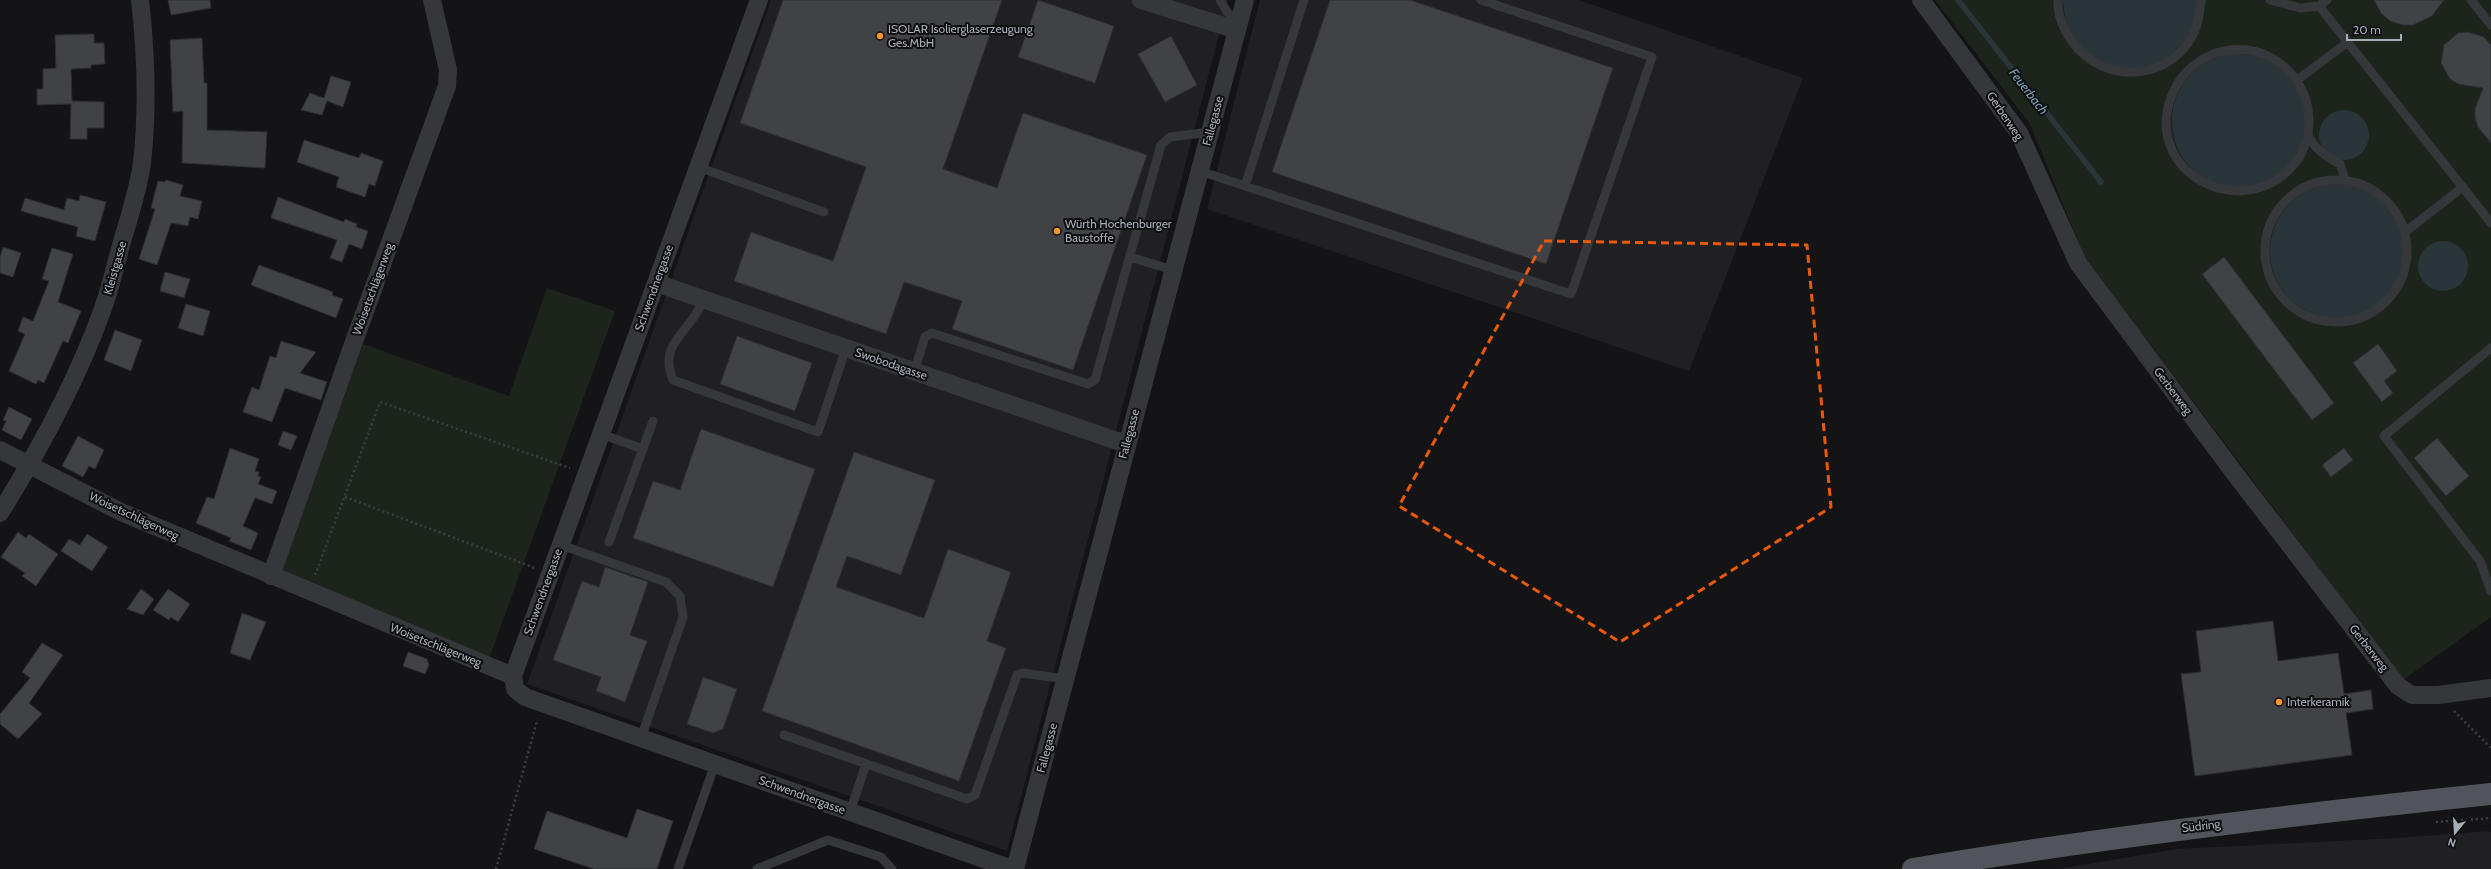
<svg xmlns="http://www.w3.org/2000/svg" width="2491" height="869" font-family="Cabin,sans-serif">
<style>
.built{fill:#202023}
.green{fill:#1c241c}
.water{fill:#2a353a}
.lines{fill:none;stroke-linecap:round;stroke-linejoin:round}
.stream{stroke:#2a353a;stroke-width:5.5}
.building{fill:#404246;stroke:#2e2e32}
.path{stroke:#3b3e42;stroke-width:2.5;stroke-dasharray:2 3;stroke-linecap:butt}
.service{stroke:#35373b;stroke-width:9}
.minor{stroke:#35373b;stroke-width:18}
.primary{stroke:#51545a;stroke-width:22}
.marked{fill:none;stroke:#e8590c;stroke-width:3;stroke-dasharray:8 5;stroke-linejoin:round}
.poi-dot{fill:#f99729;stroke:#0f0f11;stroke-width:1.5}
.labels{text-anchor:middle;stroke-width:4;stroke-linejoin:round;paint-order:stroke}
.poi-label{font-size:12px;fill:#a5adb7;stroke:#0f0f11;text-anchor:start}
.street-label{font-size:12px;fill:#a5adb7;stroke:#0f0f11}
.water-label{font-size:13px;font-style:italic;fill:#7aa0b3;stroke:#0f0f11}
</style>
<rect width="100%" height="100%" fill="#141416"/>
<path class="built" d="M771,0H1228L1007,851L527,684Z
M1260,0H1579L1803,78L1689,371L1207,209Z
M2488,831L2491,832V869H2060L2176,849L2398,838Z"/>
<path class="green" d="M1935,0H2491V617L2403,680L2084,256L2030,124Z
M547,288L615,311L489,659L281,572L363,344L509,396Z"/>
<path class="water" d="M2063,0H2198C2196,14 2195,28 2186,41C2159,79 2098,77 2073,38C2066,27 2064,13 2063,0Z
M2172 121a67 67 0 1 1 134 0a67 67 0 1 1-134 0Z
M2319 135a25 25 0 1 1 50 0a25 25 0 1 1-50 0Z
M2270 251a67 67 0 1 1 134 0a67 67 0 1 1-134 0Z
M2418 266a25 25 0 1 1 50 0a25 25 0 1 1-50 0Z"/>
<g class="lines">
<path class="stream" d="M1958,0L2101,182"/>
</g>
<path class="building" d="M168,0H210L211,8L171,15Z
M783,0H1002L943,169L997,188L1023,113L1147,155L1073,370L952,329L962,301L904,282L886,334L734,281L751,232L833,261L866,167L740,123Z
M1038,0L1114,26L1095,83L1018,57Z
M1330,0H1410L1613,68L1546,264L1272,172Z
M2374,0H2444L2432,16L2413,25H2402L2390,21L2381,13Z
M2468,32L2484,37L2491,45V143L2478,127L2475,118V109L2483,88L2458,84L2450,79L2441,63L2444,45L2458,33Z
M94,34V43H104L105,64L91,65V68L71,69L72,101L104,102V128H87V139H70L71,104L37,105V89H43V69L56,68L55,35Z
M1171,36L1197,85L1165,102L1138,54Z
M202,38L204,83H207V130L267,132L265,168L182,163L183,111L173,112L170,40Z
M331,76L351,82L343,107L327,101L322,115L301,110L310,93L324,98Z
M304,140L359,158L361,153L383,161L375,186L369,184L365,197L336,187L339,177L297,162Z
M166,180L183,185L180,196L202,201L198,219L190,217L188,226L171,223L157,265L139,259L155,209L151,208L158,181L165,182Z
M80,195L106,202L95,241L76,236L78,227L21,211L25,198L64,210L67,198L79,201Z
M278,197L344,222L345,219L357,224L356,227L368,231L362,249L349,244L342,262L330,258L337,240L271,218Z
M3,247L21,253L13,277L0,273V257Z
M52,248L73,254L58,302L81,311L68,343L63,341L44,383L38,380L36,384L9,371L25,334L18,331L23,317L33,321L49,281L42,279Z
M2224,257L2334,403L2312,420L2202,274Z
M259,265L333,292L332,295L343,299L336,318L251,285Z
M165,272L190,279L184,298L160,291Z
M186,304L210,311L203,336L178,328Z
M115,330L142,340L131,371L104,360Z
M737,336L812,363L795,411L720,384Z
M281,341L316,352L300,373L327,382L321,400L285,388L272,422L243,412L252,387L259,390L270,356L276,358Z
M2378,344L2397,371L2384,381L2393,393L2382,402L2353,363Z
M9,407L32,419L21,440L2,430L6,421L3,420Z
M701,429L815,469L773,587L633,538L653,481L680,490Z
M283,431L297,436L291,450L278,445Z
M78,436L104,450L95,469L89,466L83,477L62,466Z
M2437,438L2469,476L2446,496L2414,458Z
M230,448L259,459L255,471L259,472L258,476L261,477L258,484L277,491L272,504L255,498L243,526L258,533L251,550L229,541L231,538L196,523L207,497L214,499Z
M2344,448L2353,460L2331,477L2322,465Z
M854,452L935,480L901,575L847,556L836,587L924,618L948,549L1011,572L987,641L1006,648L959,781L762,711Z
M18,532L26,538L29,534L58,554L36,586L22,576L25,573L1,557Z
M87,534L108,547L92,571L61,551L69,539L80,545Z
M605,567L648,582L630,635L647,641L625,702L596,691L601,677L553,660L582,581L599,587Z
M141,589L154,599L143,615L127,609Z
M168,589L190,604L178,622L171,617L169,620L153,610Z
M242,613L266,622L250,660L230,653Z
M2273,621L2278,661L2338,653L2344,694L2371,690L2373,709L2346,713L2352,755L2195,776L2181,674L2201,672L2196,631Z
M42,643L63,655L29,703L42,714L18,739L0,724V714L30,678L22,672Z
M408,652L427,659L429,665L425,674L403,666Z
M703,677L737,689L723,729L713,733L687,724Z
M637,809L673,821L657,869H594L534,849L547,811L627,838Z"/>
<g class="lines">
<path class="path" d="M345,497L535,568
M315,575L380,402L570,468
M2454,711L2491,748
M2436,822L2491,818
M496,869L537,721"/>
<path class="service" d="M1220,0L1237,28
M2058,0C2057,10 2061,23 2066,32C2093,84 2167,87 2194,33C2199,22 2200,11 2201,0
M2270,0L2300,8L2319,6
M2327,0L2319,6L2491,223
M2471,0L2491,25
M2297,80L2348,42
M2308,136C2305,143 2303,152 2299,158C2249,229 2140,174 2172,95C2178,80 2187,69 2200,61C2219,48 2245,46 2266,55C2292,67 2308,91 2309,119C2310,124 2307,133 2309,137C2315,149 2328,158 2340,164L2345,180
M698,167L824,212
M1200,171L1571,294L1652,57L1481,0
M2265 251a71 71 0 1 1 142 0a71 71 0 1 1-142 0Z
M1245,186L1304,0
M2405,232L2463,187
M1130,257L1173,270
M703,300C692,332 657,342 673,380L818,432L846,348
M2491,348L2384,436L2480,561L2491,591
M914,372L925,337L932,333L1088,384L1095,380L1161,145L1170,137L1210,132
M601,434L643,449
M609,542L653,421
M561,545L666,582L680,596L683,617L641,738
M784,735L967,799L975,795L1017,675L1023,673L1065,679
M850,812L866,764
M678,869L715,764
M757,869L828,840L881,857L892,869"/>
<path class="minor" d="M759,0L513,676L515,689L525,697L1012,869
M1141,0L1237,30
M1921,0L2019,133L2078,263L2236,475L2398,686L2412,695H2438L2491,688
M656,283L1126,444
M0,450L121,512L513,676
M0,513C40,449 76,383 102,311C110,290 115,267 121,245C129,218 138,191 142,163C148,109 146,53 140,0
M271,576L356,336L447,86L448,70L432,0
M1015,869L1245,0"/>
<path class="primary" d="M1913,869C2105,837 2297,814 2491,794"/>
</g>
<path class="marked" d="M1544,241L1807,245L1831,507L1620,642L1399,506Z"/>
<g class="poi-dot">
<circle cx="880" cy="36" r="4"/>
<circle cx="1057" cy="231" r="4"/>
<circle cx="2279" cy="702" r="4"/>
</g>
<g class="labels">
<g class="poi-label">
<text x="888" y="33">ISOLAR Isolierglaserzeugung<tspan x="888" dy="14">Ges.MbH</tspan></text>
<text x="1065" y="228">Würth Hochenburger<tspan x="1065" dy="14">Baustoffe</tspan></text>
<text x="2287" y="706">Interkeramik</text>
</g>
<g class="street-label">
<text transform="translate(2005 116) rotate(56)" y="4">Gerberweg</text>
<text transform="translate(1213 121) rotate(-75)" y="4">Fallegasse</text>
<text transform="translate(115 268) rotate(-74)" y="4">Kleistgasse</text>
<text transform="translate(654 288) rotate(-70)" y="4">Schwendnergasse</text>
<text transform="translate(373 289) rotate(-70)" y="4">Woisetschlägerweg</text>
<text transform="translate(891 364) rotate(19)" y="4">Swobodagasse</text>
<text transform="translate(2173 391) rotate(53)" y="4">Gerberweg</text>
<text transform="translate(1129 434) rotate(-75)" y="4">Fallegasse</text>
<text transform="translate(134 516) rotate(25)" y="4">Woisetschlägerweg</text>
<text transform="translate(543 592) rotate(-70)" y="4">Schwendnergasse</text>
<text transform="translate(436 645) rotate(22)" y="4">Woisetschlägerweg</text>
<text transform="translate(2369 648) rotate(52)" y="4">Gerberweg</text>
<text transform="translate(1047 748) rotate(-75)" y="4">Fallegasse</text>
<text transform="translate(802 795) rotate(20)" y="4">Schwendnergasse</text>
<text transform="translate(2201 826) rotate(-7)" y="4">Südring</text>
</g>
<g class="water-label">
<text transform="translate(2029 91) rotate(52)" y="5">Feuerbach</text>
</g>
</g>
<g transform="translate(2455 833) rotate(198)" stroke="#0f0f11" stroke-width="3" paint-order="stroke">
<path d="M0-3L7 15L0 10L-7 15Z" fill="#a5adb7"/>
<text y="-6" font-size="11" font-weight="bold" text-anchor="middle" fill="#a5adb7">N</text>
</g>
<path d="M2347 34v6h54v-6" fill="none" stroke="#a5adb7" stroke-width="2"/>
<text x="2353" y="34" font-size="12" fill="#a5adb7" stroke="#0f0f11" stroke-width="3" paint-order="stroke">20 m</text>
</svg>
